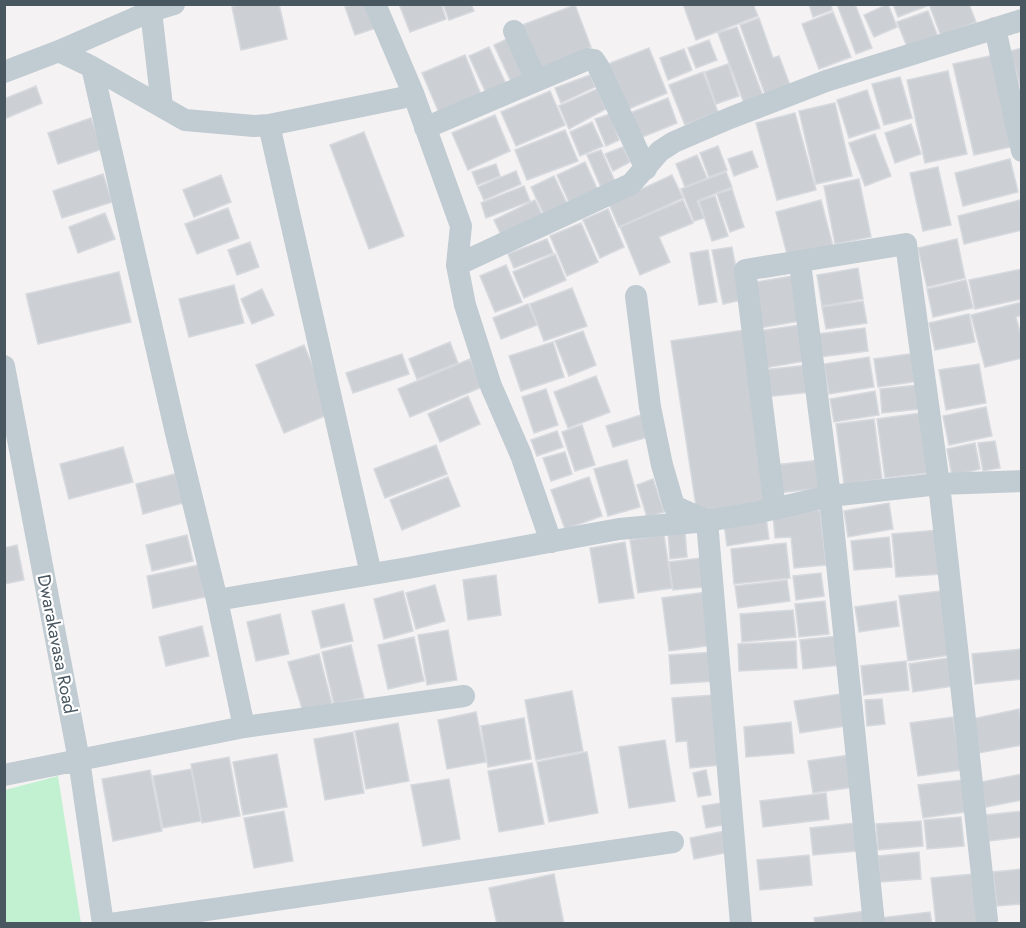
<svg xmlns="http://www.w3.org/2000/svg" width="1026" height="928" font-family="Jost,sans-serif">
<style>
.green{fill:#c2f1d1}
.building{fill:#ccd0d5;stroke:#d6d9de;stroke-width:1.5}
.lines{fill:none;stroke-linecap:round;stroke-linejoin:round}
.minor{stroke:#c0cbd2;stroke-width:22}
.labels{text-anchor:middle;stroke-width:4.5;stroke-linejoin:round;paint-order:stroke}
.street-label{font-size:18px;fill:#495761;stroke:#fff}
</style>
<rect width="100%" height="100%" fill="#f5f2f3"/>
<path class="green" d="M58,776L81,923H5V790Z"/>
<path class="building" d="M241,4H279L287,39L241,50L232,7Z
M354,4H368L376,28L355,35L345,7Z
M399,4H441L446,19L410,32Z
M443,4H471L474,11L449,20Z
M683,4H753L758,16L696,40Z
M809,4H831L832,10L813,17Z
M837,4H855L872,48L856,54Z
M888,4L897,27L874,37L864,15Z
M893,4H927V6L898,17Z
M929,4H969L976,22L941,36Z
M575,5L591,47L535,73L517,27Z
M928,11L940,42L910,54L897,22Z
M833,12L851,57L819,69L802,24Z
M759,18L773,58L779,56L790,85L765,94L740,25Z
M737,27L764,99L745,106L718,33Z
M511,37L529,79L513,86L494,45Z
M709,40L717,60L696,68L688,48Z
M489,47L506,84L486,93L469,56Z
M649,48L667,93L626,110L608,64Z
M1022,48V92L1010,51Z
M684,49L692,70L668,80L660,58Z
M999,54L1019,145L974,155L953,64Z
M465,55L482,97L440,115L422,73Z
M728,64L739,96L716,104L705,72Z
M948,71L967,154L925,163L907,80Z
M703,72L718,112L685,125L669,85Z
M590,75L595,87L561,103L555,88Z
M900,77L912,118L884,125L872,84Z
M36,86L42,103L4,119V99Z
M597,89L606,109L569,129L559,106Z
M867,90L880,128L849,138L837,100Z
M550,91L565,125L516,146L501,112Z
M668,98L677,123L640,138L630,113Z
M835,103L852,176L816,184L799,111Z
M795,113L816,190L777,200L756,123Z
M610,114L619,140L606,146L595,119Z
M495,115L510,151L468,170L452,133Z
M91,118L102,149L58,164L48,133Z
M592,122L603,146L580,156L570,132Z
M911,124L921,154L895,163L885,133Z
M565,130L578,161L527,180L515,150Z
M364,132L404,236L369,249L330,145Z
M875,134L891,176L865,186L849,143Z
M718,146L727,170L709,177L700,153Z
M623,147L630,162L613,171L605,154Z
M601,150L617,186L603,192L587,155Z
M752,151L758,167L734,176L728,159Z
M697,155L707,178L685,187L676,164Z
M1010,159L1018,192L963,206L955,173Z
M585,162L601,197L572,209L557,175Z
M496,164L500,176L477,185L472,172Z
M938,167L951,225L923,231L910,173Z
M516,171L521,184L484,200L478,187Z
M726,172L732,187L697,201L704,218L694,221L681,189Z
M103,174L112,202L62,218L53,191Z
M221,175L231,202L194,217L183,190Z
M672,175L683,198L619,227L609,204Z
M554,176L570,210L547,221L531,187Z
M859,179L871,237L835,244L824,186Z
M524,186L530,201L486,218L481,203Z
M732,189L744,227L730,232L717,194Z
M715,196L728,236L712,241L699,201Z
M535,200L545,221L504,241L494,220Z
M683,200L693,223L659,237L670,262L640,275L620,227Z
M821,200L833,246L788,258L776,212Z
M1020,200L1022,230L964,244L958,216Z
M228,208L239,238L197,254L185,224Z
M608,209L624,247L600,258L583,220Z
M105,213L115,239L78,253L69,227Z
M581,223L598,262L567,276L550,236Z
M547,239L553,253L514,268L508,254Z
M957,239L965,278L927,287L918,248Z
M250,242L259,267L237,275L228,250Z
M732,247L742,300L723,304L712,250Z
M708,250L717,302L699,305L690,253Z
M555,254L566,280L524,298L513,272Z
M506,265L522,302L495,312L480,276Z
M858,268L863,299L822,306L817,275Z
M1022,269V299L975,309L969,280Z
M119,272L131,322L38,344L26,294Z
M792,276L801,321L759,328L750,283Z
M966,280L973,308L933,317L927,289Z
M234,285L244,323L189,337L179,299Z
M572,288L587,326L544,341L530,304Z
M262,289L274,315L252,324L241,299Z
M863,301L867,323L826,329L822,307Z
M1022,302V315L1016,317L1022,339V358L985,367L971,315Z
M528,304L537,325L501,339L493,318Z
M969,314L975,342L935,350L929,323Z
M799,325L805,361L765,368L759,331Z
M865,328L868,351L820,357L818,334Z
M744,330L769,503L697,513L671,341Z
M583,331L596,365L569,376L555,341Z
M450,342L458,363L417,379L409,359Z
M553,342L564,377L521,391L509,356Z
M304,345L332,413L284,433L256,365Z
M916,353L919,381L878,387L874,359Z
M402,354L409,374L353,393L346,373Z
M869,357L874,387L829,394L824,364Z
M470,359L482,387L410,417L398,389Z
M979,364L986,403L946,410L939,370Z
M808,365L811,392L765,397L763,370Z
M596,376L610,412L568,428L554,392Z
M918,385L920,409L882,413L880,389Z
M546,389L558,425L534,433L522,397Z
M875,391L879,415L834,422L830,399Z
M468,396L480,424L440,442L428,414Z
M986,407L992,436L949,445L943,416Z
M920,413L927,473L885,478L877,419Z
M641,415L648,437L613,447L606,426Z
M874,419L882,479L844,484L836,424Z
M582,425L595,465L575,471L562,432Z
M557,431L563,447L537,456L531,440Z
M995,441L1000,468L983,471L978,443Z
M975,443L980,469L952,476L947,449Z
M436,445L447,474L385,498L374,469Z
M123,447L133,482L69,499L60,464Z
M565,452L572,474L551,481L543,458Z
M627,460L640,507L608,516L594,469Z
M820,460L823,488L777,493L774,465Z
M175,474L183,503L143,514L136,484Z
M448,477L460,506L402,530L390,500Z
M589,477L602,516L565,529L551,490Z
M653,479L664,512L647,517L637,485Z
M889,503L893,529L848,537L844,511Z
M820,510L826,565L794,568L791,537L775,538L773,515Z
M766,517L769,539L727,546L724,524Z
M939,530L942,574L896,577L892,534Z
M685,531L687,557L670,559L668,532Z
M187,535L193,561L152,571L146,545Z
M664,535L672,588L638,593L630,540Z
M889,537L892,567L854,570L851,541Z
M625,542L634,598L599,603L590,548Z
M786,543L790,578L734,584L731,549Z
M17,545L24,580L4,584V548Z
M708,557L712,586L673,590L669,562Z
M199,565L205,597L153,608L147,576Z
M821,573L824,596L796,600L793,576Z
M496,575L501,615L468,620L463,580Z
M787,580L790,601L738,608L735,586Z
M435,585L445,621L416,629L406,593Z
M403,591L413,631L384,639L374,599Z
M941,591L950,655L908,661L899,596Z
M706,592L713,645L669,651L662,598Z
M825,601L829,634L799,637L795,604Z
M896,601L899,626L859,632L855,607Z
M344,604L353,641L321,648L312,611Z
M793,610L796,637L742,642L740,614Z
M280,614L289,654L256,661L247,622Z
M202,626L209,656L166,666L159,637Z
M448,630L457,680L427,685L418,635Z
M838,636L841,665L803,669L800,640Z
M414,637L424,681L388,689L378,645Z
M796,641L797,668L739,671L738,644Z
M351,645L364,698L334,704L322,652Z
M1022,649V679L975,684L972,654Z
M714,652L715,681L671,684L669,655Z
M319,654L332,704L303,712L288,662Z
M948,658L953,686L913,692L909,664Z
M906,661L909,690L864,695L861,666Z
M572,691L583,751L536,760L525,700Z
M840,694L845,726L800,733L794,701Z
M714,695L720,765L690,768L687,741L676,742L672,698Z
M882,699L885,724L867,726L865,700Z
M1019,709L1022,723V745L979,753L972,719Z
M476,712L486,762L447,769L438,720Z
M953,717L961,770L918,776L910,723Z
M524,718L531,759L488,767L481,726Z
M791,722L794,753L746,757L744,727Z
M398,723L409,781L366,789L355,731Z
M353,732L364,793L325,800L314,739Z
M665,740L675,801L629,808L619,747Z
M587,752L598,813L549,822L537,762Z
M277,754L287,807L243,815L233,762Z
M849,755L854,787L813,793L808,761Z
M229,757L240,816L202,823L191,764Z
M532,763L544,824L499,832L488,771Z
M191,769L201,821L163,828L153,776Z
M150,770L162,831L113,841L102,779Z
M706,770L711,795L698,797L693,773Z
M1022,774V800L986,807L981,782Z
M449,779L460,839L423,846L411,785Z
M962,780L965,812L923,818L918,785Z
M826,793L829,819L763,827L760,801Z
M727,802L730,824L706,828L702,806Z
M284,811L293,861L254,868L244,818Z
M1022,811V837L989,841L986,815Z
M961,817L964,846L927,849L924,820Z
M921,821L923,846L878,850L876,824Z
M855,823L858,851L813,855L810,828Z
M725,831L730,852L694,859L690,838Z
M919,852L921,879L880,882L878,856Z
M809,855L812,885L760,890L757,860Z
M1022,869V904L997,906L993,872Z
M554,874L564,924H497L489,888Z
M973,874L978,924H936L931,878Z
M866,911L868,924H815L814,918Z
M930,912L932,924H881L880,918Z"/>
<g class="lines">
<path class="minor" d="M375,4L413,93
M151,11L162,106
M995,28L1022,151
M514,31L536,80
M59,51L92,67L185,120L254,126L269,125L401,98L413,93L461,226L457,265L631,184L660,151L674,142L730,118L826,81L1022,20
M92,67L176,433L217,600L244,727
M4,72L59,51L151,11L174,4
M269,125L371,574
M425,128L588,59L594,60L598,66L646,169
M800,263L830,496L874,924
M457,265L465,305L491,386L521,455L551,542
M636,296L650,407L662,465L674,506L707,521L760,512L830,496L939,484L1022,481
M4,366L79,760L103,924
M775,509L745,270L906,244L939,484L987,920
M217,600L408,568L619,529L707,521L741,924
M4,775L244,727L464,696
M111,924L673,842"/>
</g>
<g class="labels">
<g class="street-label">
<text transform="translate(57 644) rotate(79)" y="6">Dwarakavasa Road</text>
</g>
</g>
<rect width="1026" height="928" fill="none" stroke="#495761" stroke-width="12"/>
</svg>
